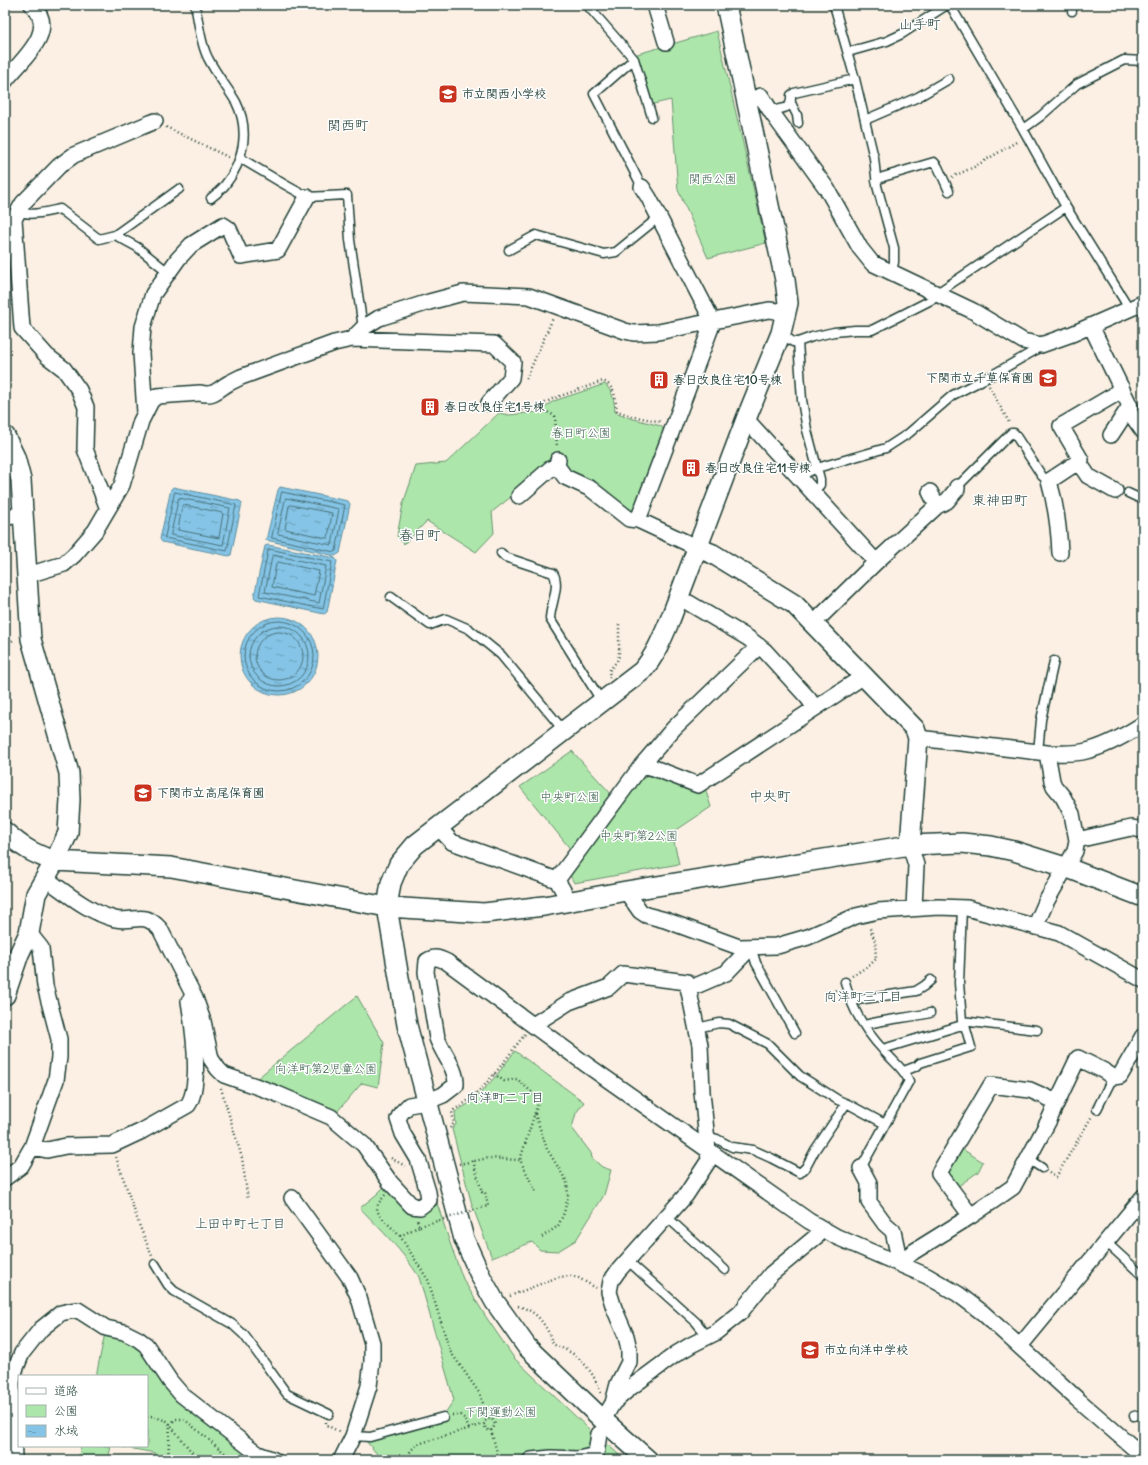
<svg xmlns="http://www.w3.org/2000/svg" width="1148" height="1465" font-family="Delius,'Klee One',sans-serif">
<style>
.park{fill:#ade6aa;stroke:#66926f}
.water{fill:url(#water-ripples);stroke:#5c8e9f}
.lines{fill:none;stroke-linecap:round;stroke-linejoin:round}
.shore{stroke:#48737b;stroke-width:1}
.service-casing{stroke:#1f3d34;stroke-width:11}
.minor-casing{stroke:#1f3d34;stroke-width:18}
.tertiary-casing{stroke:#1f3d34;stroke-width:22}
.path{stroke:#1f3d34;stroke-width:2.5;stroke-dasharray:1 3;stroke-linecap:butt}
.service{stroke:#fff;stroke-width:8}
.minor{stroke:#fff;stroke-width:15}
.tertiary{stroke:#fff;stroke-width:19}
.path-bridge{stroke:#1f3d34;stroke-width:2.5;stroke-dasharray:1 3;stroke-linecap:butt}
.labels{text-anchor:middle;stroke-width:3;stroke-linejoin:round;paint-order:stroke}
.poi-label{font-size:12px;font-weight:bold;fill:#1f3d34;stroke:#fff;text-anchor:start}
.park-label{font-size:12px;fill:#3b5f4c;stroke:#fff}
.neighbourhood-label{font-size:13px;fill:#1f3d34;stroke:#fff}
.quarter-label{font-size:14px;fill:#1f3d34;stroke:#fff}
</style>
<defs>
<pattern id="water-ripples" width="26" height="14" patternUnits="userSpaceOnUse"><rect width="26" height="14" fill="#85c4e6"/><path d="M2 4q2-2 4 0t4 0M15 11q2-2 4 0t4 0" fill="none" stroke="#6ca0bb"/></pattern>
</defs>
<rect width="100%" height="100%" fill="#fbf0e3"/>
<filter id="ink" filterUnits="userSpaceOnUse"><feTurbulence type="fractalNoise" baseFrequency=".025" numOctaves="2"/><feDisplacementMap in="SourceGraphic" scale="8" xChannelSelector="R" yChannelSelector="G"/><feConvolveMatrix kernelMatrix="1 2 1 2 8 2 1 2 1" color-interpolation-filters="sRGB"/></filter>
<g filter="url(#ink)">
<path class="park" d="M717,31L766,243L708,258L678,190L671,100L649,105L634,55Z
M605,384C613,392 614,400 615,412L630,418L661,426L666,433L635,513L630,514L551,465L492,512L494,533L476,552L427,521L404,544L397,536L403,504L416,466L446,463L499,413L509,415L537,412L554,401Z
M572,751L612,795L572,851L520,787Z
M653,776L699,794L705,788L711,807L672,833L679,864L574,883L570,875L638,779Z
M357,996L384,1043L378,1087L362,1083L336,1113L254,1081Z
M515,1051L584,1102L576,1113L572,1128L591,1153L592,1158L602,1167L611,1170L604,1195L576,1240L558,1251L540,1250L532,1242L492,1258L472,1205L452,1129L456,1124L455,1112L473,1101L496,1076Z
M962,1149L983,1162L978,1172L957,1187L949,1176L950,1167Z
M386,1185L413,1212L437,1203L450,1243L463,1279L486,1317L514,1358L590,1430V1442L587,1448L574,1453L528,1455L506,1460H382L366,1441L446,1420L445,1413L454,1400L419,1277C403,1251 381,1230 360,1208L377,1194Z
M105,1333L134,1344L139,1349L257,1460H154L155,1453L118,1446H147V1376H96Z
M608,1445L625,1460H603L605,1447Z
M81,1446H111L108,1460H78Z"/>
<path class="water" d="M173,487L240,501L242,503L231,555L229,556L162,542L160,539L171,489Z
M280,487L348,501L350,504L340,553L335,556L266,540L278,490Z
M268,545L335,558L337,561L327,612L324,614L256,599L254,597L265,546Z
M240 656a39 39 0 1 1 78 0a39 39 0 1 1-78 0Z"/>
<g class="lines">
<path class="shore" d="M175,492L236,505L227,551L165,538Z
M282,492L345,505L336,551L334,552L272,538Z
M179,498L230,508L223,545L171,535Z
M286,498L339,509L332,545L278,534Z
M184,505L223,513L219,538L178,530L182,506Z
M291,505L332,513L328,538H326L285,529L289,506Z
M269,549L332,562L323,609L259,596L268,551Z
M273,555L326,566L319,603L265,592L272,557Z
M278,562L319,571L314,596L272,587L276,564Z
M244 656a35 35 0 1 1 70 0a35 35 0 1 1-70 0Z
M249 656a30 30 0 1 1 60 0a30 30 0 1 1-60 0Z
M255 656a24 24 0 1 1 48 0a24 24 0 1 1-48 0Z"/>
<defs>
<path id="service" d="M195,5C199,22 200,43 208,58C216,74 227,87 236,102C250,130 244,161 225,185C221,190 216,194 211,198
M587,5L634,59L594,94L642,187
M834,5L855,79L874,158L877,186L894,248V262L892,272
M950,5L1023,129L1066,207L1124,300L1129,309
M1072,11V5
M848,52L887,41L902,34L947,5
M634,59L652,117
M791,103L797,115L798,123
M771,112C782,106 792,112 791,95L794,93L855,79
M865,120L918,97L949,79
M1023,129L1041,116L1077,84L1124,60L1143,61
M240,158L282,183L307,197L347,195L350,240L363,328
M876,181L883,177L934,162L938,167L949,191
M18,212C32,216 46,212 60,209L99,239L115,235L179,189
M115,235L137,247L168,272
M509,250L536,235L604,254L616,252L659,217
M937,293L1066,207
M781,333L793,342H798L812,337L834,332L855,330H872L941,295
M798,342L802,400L807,430L820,479V485L813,492
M800,478L808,472L817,468L886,448L909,433L953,395L994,374L1034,351L1041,345
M957,487L1011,433H1014L1042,476L1049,481
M1128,493L1143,500
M501,553L505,557L553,573C561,585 550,606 550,619L602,702
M391,597L430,625L446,619L469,629L501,655L564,731
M1038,752L1041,720L1054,661
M962,908L959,983L962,1021L1037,1030
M751,947L756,963L795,1033
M845,982C851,1008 867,1033 885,1052C894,1062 904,1069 909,1081L861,1168
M851,1001L916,991L924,986L931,980
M864,1025C886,1019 908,1018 930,1013
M697,1028L719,1023L729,1024L768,1044L800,1076L838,1100L850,1105L885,1124
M883,1049L962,1025V1021
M904,1071L917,1066L920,1063L971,1047L964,1022
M1097,1109L1113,1077
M707,1137L717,1139L732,1147L753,1150L771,1158L800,1173L806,1167L815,1150L846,1104
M1028,1159L1042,1168
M1133,1209L1143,1218
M667,1217L725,1270
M1106,1242L1143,1276
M627,1260L696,1322L708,1337
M155,1264L168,1285L174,1291L232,1324L244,1335L253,1347L287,1394L329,1414
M1134,1416L1143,1414
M353,1436L370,1437L443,1417"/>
<path id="minor" d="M655,5L666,42
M5,81C20,61 60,31 32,5
M747,101L761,96L772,113L827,189L860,248L872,263L973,311L1023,341L1041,345L1072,334L1143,303
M1091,326L1130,406L1111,435
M352,339L363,328L379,318L429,302L463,293L529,296L625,331L634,333L658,332L769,310L786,312
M1128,410L1143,431
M145,413L141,353L143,327L153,294L178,259L191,245L223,225L229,229L241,256L278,250L307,197
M746,419L876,562
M558,460L557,466L565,477L591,489L629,519L638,520L698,548
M1078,461L1088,476L1115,491
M519,496L550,469L557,466
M937,506L947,501L957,489V487
M108,509L85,449L86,407L79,390L64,369L47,356L22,328L14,219L23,203L59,166L74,155L155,121
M5,518L12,516L24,517
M638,520L713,322L649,198L642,187
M1060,553C1059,529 1056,505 1049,481L1081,460L1061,426L1114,395L1121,387
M28,575L64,564L74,555L95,531L122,485L141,421L151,401L157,396L200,393C214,397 218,389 229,383C233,381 237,379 241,377L334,343L352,339L494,344L513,362L511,378L489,403
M689,603L748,638L765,651L808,698L815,708
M821,616L876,562L937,506L930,492
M918,738L1047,753C1059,753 1071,754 1082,752C1102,748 1126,735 1143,724
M642,765L654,768L698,785L864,676
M438,827L452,842L557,880L569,901
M1077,840L1131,828L1143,830
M910,845L916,865L914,908
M45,878C65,892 90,913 115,919C136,923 143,910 160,929L195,998L203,1021L211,1059L218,1069L224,1075L275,1093L331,1117L364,1145L390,1182L412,1206L420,1207L429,1200L428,1192L418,1159L403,1134L398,1119L401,1113L409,1105L426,1102L443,1095L456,1085C457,1069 443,1054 437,1038L426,972L427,961C435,956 439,958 447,962L587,1065L809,1221L837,1237L927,1276L958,1294L983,1313L1077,1399L1143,1456
M557,880L642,765L674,728L759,646
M626,891L640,911L646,915L665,920L739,947L777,946L808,937L856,916L878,911L938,907L967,908L1059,933L1143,980
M1035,927L1046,902L1075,851L1077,840L1072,814L1063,797L1054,786L1052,781L1047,753
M689,987L698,985L726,973L751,947
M533,1025L569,1002L609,987L623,974L687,982L700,1045L702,1092L709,1160L686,1195L618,1271L611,1281L609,1292L614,1308L626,1336L629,1349V1362L618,1384L613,1403L603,1420
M1057,1102L1078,1058L1104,1071L1113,1077L1120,1076L1143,1036
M32,1147L47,1150L66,1146L112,1145L142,1131L188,1105C202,1084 193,1026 189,1001
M861,1168L869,1183V1202L885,1224L893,1231L900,1263
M5,1178L21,1166L32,1147L56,1080L59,1057V1039L45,986L41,948L29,933
M292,1198L350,1278L359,1298L372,1343V1361L369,1386L353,1436L341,1460
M900,1263L913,1252L971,1216L1013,1187L1049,1120L1057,1102L1030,1090L991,1085L939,1173L971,1216
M1020,1346L1143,1197
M613,1403L630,1388L676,1354L691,1345L715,1333L740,1313L771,1274L824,1230
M14,1460L12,1382L15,1370L22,1353L41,1329L61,1313L70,1311L78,1310L106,1328L124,1332L138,1339L146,1345L170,1381L182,1395L258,1454L274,1460
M531,1460L551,1458L578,1459L596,1455
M595,1460L599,1434"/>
<path id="tertiary" d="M5,436L15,457L21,480L31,639L69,773L70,800L68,833L55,861L36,894L29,933L19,954L5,995
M698,548L713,554L794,604L915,729L918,738L910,845
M5,832C22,847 33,854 55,861L171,867L387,907L484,913L544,906L626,891L910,845L962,843L991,846L1014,851L1065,867L1143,897
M648,1460L603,1420L527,1347L495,1302L481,1277L464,1239L407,1025L387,907L391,883L399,864L415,845L642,671C655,656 662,639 670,620L746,419L781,333L788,303L785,280L726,5"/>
</defs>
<use href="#service" class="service-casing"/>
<use href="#minor" class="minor-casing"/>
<use href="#tertiary" class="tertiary-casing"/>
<path class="path" d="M166,127L230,158
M952,177L974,167L1018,141
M526,379L553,318
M989,386L1010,424
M538,407L552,399L603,381C616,387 615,399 617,411L631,416L662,422
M502,408L511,411L538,407L555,416L557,447
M5,645L15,639
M610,678L609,671L617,661L619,656V623
M852,976L870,965L876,959L875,941L869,926
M832,993L837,989
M494,1074L504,1081L517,1079L536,1096L538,1103L520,1160L536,1192
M221,1088L242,1158L248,1200
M535,1114L547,1149L567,1182L568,1196L564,1213L558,1226L542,1237
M450,1128L454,1123L452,1112L454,1110C484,1093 504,1061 525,1034
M116,1157L140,1227L152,1256
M391,1158L405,1166
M473,1161L482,1192H485L488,1206
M459,1164L489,1158L520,1160
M1049,1173L1059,1179
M1056,1177L1092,1116
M385,1195L378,1204L377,1210L380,1216L400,1236L428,1280L450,1351L480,1394L488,1419
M400,1236L420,1226L418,1224L417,1219
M510,1296L558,1277L571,1276L579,1278L596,1288
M518,1306C538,1311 547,1326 553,1344C558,1347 563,1348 568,1351C584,1359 596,1377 601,1394
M452,1415H460L464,1418L469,1429
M147,1417L152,1416L167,1421L198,1460
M326,1422V1425L340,1432
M491,1430L499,1460
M168,1460L170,1424L176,1419H184L233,1460
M408,1460C408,1452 412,1449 418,1444L484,1424L485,1421L488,1419H492L495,1424L493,1429L490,1431L486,1429L484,1424"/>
<use href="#service" class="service"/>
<use href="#minor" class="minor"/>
<use href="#tertiary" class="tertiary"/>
<path class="path-bridge" d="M420,1226L488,1206"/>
</g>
</g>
<defs>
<symbol id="school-square" viewBox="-11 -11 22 22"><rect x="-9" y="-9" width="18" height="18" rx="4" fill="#c8321e" stroke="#fff"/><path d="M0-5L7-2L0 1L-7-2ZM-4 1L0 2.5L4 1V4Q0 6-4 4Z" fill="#fff"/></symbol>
<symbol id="building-square" viewBox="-11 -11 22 22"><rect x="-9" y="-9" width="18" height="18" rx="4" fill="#c8321e" stroke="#fff"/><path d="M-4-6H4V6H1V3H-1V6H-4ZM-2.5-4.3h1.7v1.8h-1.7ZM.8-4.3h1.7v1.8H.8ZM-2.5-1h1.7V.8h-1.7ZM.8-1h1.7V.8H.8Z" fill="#fff"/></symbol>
</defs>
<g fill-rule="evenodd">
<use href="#school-square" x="437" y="83" width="22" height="22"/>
<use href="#school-square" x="1037" y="367" width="22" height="22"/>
<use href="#building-square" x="648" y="369" width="22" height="22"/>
<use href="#building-square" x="419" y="396" width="22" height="22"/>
<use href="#building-square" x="680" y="457" width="22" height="22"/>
<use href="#school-square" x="132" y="782" width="22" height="22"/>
<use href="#school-square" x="799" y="1339" width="22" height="22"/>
</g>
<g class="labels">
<g class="poi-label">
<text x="462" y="98">市立関西小学校</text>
<text x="1034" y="382" text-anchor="end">下関市立千草保育園</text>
<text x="673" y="384">春日改良住宅10号棟</text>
<text x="444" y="411">春日改良住宅1号棟</text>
<text x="705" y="472">春日改良住宅11号棟</text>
<text x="157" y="797">下関市立高尾保育園</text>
<text x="824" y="1354">市立向洋中学校</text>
</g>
<g class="park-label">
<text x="713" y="183">関西公園</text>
<text x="581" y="437">春日町公園</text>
<text x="570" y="801">中央町公園</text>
<text x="639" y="840">中央町第2公園</text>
<text x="326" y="1073">向洋町第2児童公園</text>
<text x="501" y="1416">下関運動公園</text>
</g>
<g class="neighbourhood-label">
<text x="863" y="1001">向洋町三丁目</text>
<text x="505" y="1102">向洋町二丁目</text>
<text x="240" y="1228">上田中町七丁目</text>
</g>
<g class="quarter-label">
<text x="920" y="29">山手町</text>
<text x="348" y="130">関西町</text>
<text x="1000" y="505">東神田町</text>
<text x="420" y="540">春日町</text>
<text x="770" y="801">中央町</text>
</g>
</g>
<rect width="1148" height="1465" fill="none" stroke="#fff" stroke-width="20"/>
<rect x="10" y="10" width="1128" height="1445" fill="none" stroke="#1f3d34" stroke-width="1.5" filter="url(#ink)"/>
<rect x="18" y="1375" width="130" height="72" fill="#ffffff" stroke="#a5b1ae"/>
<rect x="26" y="1388" width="20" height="6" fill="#ffffff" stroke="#a5b1ae"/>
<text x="54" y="1395" font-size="12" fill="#1f3d34">道路</text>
<rect x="26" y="1405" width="20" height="12" fill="#ade6aa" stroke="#a5b1ae"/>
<text x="54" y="1415" font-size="12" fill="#1f3d34">公園</text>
<rect x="26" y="1425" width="20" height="12" fill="url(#water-ripples)" stroke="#a5b1ae"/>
<text x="54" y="1435" font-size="12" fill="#1f3d34">水域</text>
</svg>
